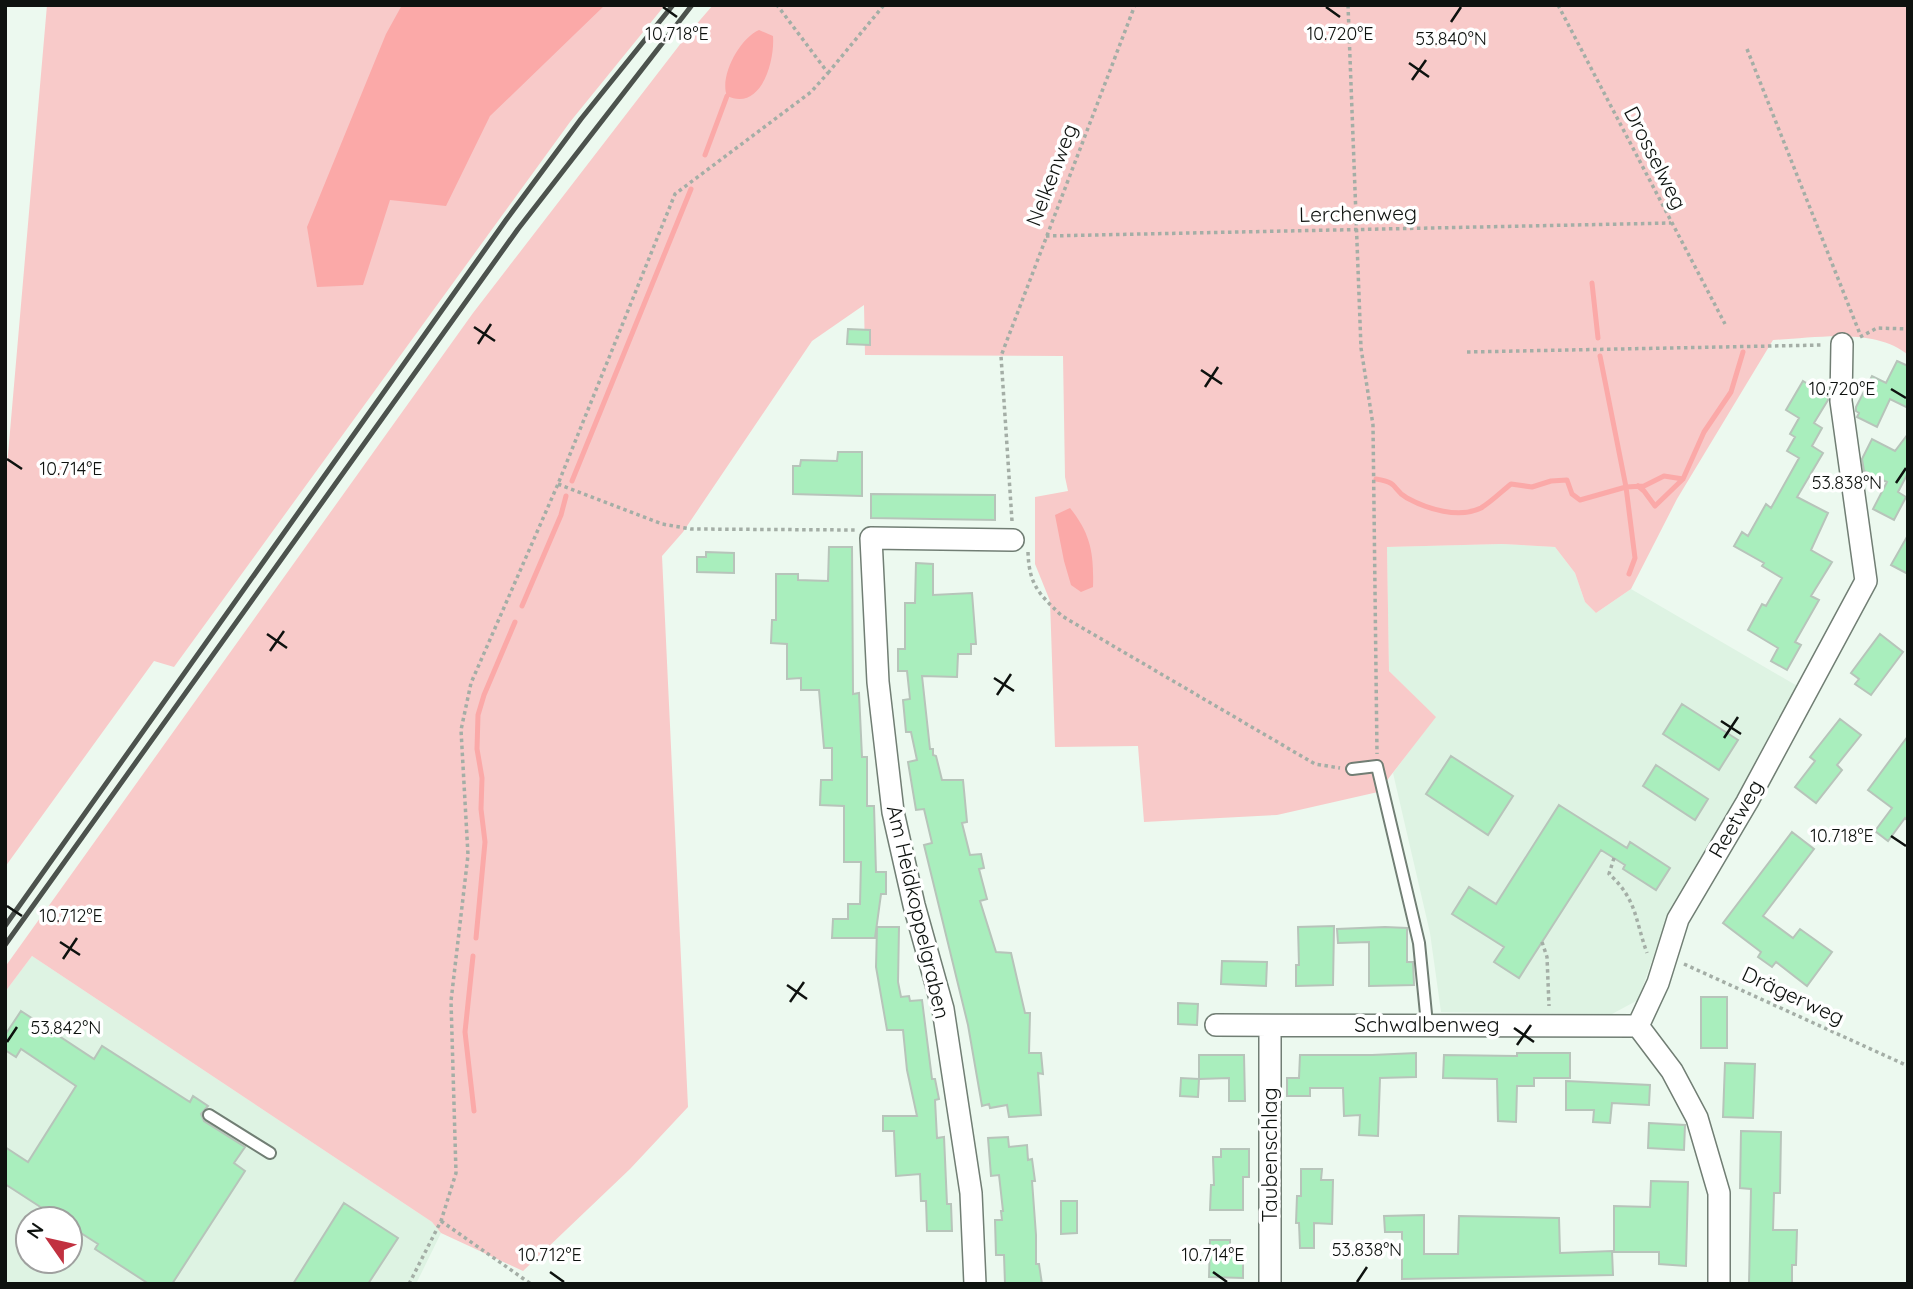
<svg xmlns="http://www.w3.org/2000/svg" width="1913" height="1289" font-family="Quicksand,sans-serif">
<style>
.built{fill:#def3e3;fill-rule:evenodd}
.green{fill:#f8cac9}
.water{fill:#fba9a8}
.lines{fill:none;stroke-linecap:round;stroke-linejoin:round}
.stream{stroke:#fba9a8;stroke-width:5}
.building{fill:#a9eebd;stroke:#b7c4ba;stroke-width:2}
.service-casing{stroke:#717e74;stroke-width:14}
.minor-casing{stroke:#717e74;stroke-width:24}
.path{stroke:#a4aea6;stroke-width:3.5;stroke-dasharray:3.5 3.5;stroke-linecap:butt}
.service{stroke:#fff;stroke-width:10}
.minor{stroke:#fff;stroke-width:21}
.rail{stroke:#4c524d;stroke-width:5}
.ticks{fill:none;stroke:#0e120f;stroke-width:2.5}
.labels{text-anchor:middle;stroke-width:7;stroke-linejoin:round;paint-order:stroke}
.street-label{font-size:21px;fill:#0e120f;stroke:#fff}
.ticks-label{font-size:18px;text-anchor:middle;fill:#0e120f;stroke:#fff;stroke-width:7;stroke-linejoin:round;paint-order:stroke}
</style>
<rect width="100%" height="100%" fill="#ecf9ef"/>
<path class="built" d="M1502,544L1555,547L1575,573L1585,602L1596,613L1631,589L1799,687L1712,848L1666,921L1638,1000L1612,1014L1441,1012L1430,933L1393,773L1435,717L1389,671L1387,547Z
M32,956L432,1222L441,1233L416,1284H5V992ZM28,1219H70V1261H28Z"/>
<path class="green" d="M47,5H665L570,122L174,667L154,661L5,867V489Z
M713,5H1908V355C1876,327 1813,338 1773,340L1677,499L1631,589L1596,613L1585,602L1575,573L1555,547L1502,544L1387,547L1389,671L1436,717L1378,792L1277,815L1144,822L1138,746L1055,747L1050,601L1035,564V497L1068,491L1065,477L1063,356L865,355L864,305L812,341L683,532L662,556L688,1107L630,1169L523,1271L441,1233L432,1222L32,956L5,992V967L473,313L688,34Z"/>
<path class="water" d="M402,5H605L490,116L446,206L390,200L363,285L317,287L307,227L386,34Z
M759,30L773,36C775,61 761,112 727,96C719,76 740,38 759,30Z
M1070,508C1091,534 1094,554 1093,587L1081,592L1071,585L1064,561L1055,515Z"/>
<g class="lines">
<path class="stream" d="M705,155L727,96
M1592,283L1598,338
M1600,356L1626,487L1635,558L1629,574
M1376,479C1401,483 1391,489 1407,498C1427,509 1459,519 1481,508C1491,502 1501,492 1511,484L1532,487L1551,481L1567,480L1572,494L1580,500L1626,487L1644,486L1664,476L1683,479
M572,481L691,189
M1638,486L1644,491L1655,506L1683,479L1704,432L1731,392L1743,352
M522,606L561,515L566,496
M476,938L485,842L481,809L482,778L477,749L478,715L484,695L515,622
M473,956L465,1032L474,1111"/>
</g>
<path class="building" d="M848,329L870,330V345L847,344Z
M1897,361L1908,366V408L1890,399L1877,427L1857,417L1859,413L1856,411V407L1872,376L1886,383Z
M1803,381L1828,396V400L1814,423L1822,428L1812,446L1823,453L1797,497L1828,513L1811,550L1832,562L1811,596L1819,600L1795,642L1801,645L1787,670L1771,661L1778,648L1748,630L1762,604L1766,606L1782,578L1762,566L1764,563L1734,546L1742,532L1748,536L1766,504L1771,508L1799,458L1787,451L1795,437L1790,434L1799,418L1786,410Z
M1908,434V473L1898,492L1906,497L1894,520L1873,509L1887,482L1864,471L1862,459L1872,439L1895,451Z
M838,452H862V496L793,494V466H800L801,460L837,461Z
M871,494L995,495V520L871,518Z
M1908,535V574L1891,565Z
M829,547H852L853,694L859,693L862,757H867V806H874L876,872H886V894H881L875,938H832L833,919H848V904H860L861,862H844V806L820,805L821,780H832V748H824L819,690H801V678L787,679V644L771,643L772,620H776V574H798V580L828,581Z
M706,552L734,553V573L697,572V557H706Z
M916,563L933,564V595L972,593L976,644H971V654H958L957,677L922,676L930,749H933V755L936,756L942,780H963L967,822L962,823L970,855L981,854L984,868L979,869L987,899L980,901L996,952L1011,953L1025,1013H1030L1029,1053H1041L1043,1074L1038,1073L1041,1115L1009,1117L1007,1105L990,1108L989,1104L982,1106L968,1025L924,845L932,843L924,809L916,810L908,762L917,760L911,732H906L903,700L910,699L907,671H898V649H905V603H915Z
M1880,634L1903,652L1871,695L1855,684L1859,679L1851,673Z
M1682,704L1738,740L1719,770L1663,734Z
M1840,719L1861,735L1837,765L1842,770L1816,803L1795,787L1815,761L1810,757Z
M1908,736V821L1905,818L1888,841L1875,831L1892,808L1868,790Z
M1451,756L1513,796L1488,835L1426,794Z
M1656,765L1708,799L1695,820L1643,786Z
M1559,805L1627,848L1630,842L1670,868L1656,890L1623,869L1625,865L1601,850L1519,978L1494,962L1504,947L1452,914L1469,887L1496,904Z
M1792,832L1814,849L1763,916L1793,938L1800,929L1832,952L1807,986L1776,962L1772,967L1758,957L1761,952L1723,923Z
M1334,926L1333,985L1296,986V965H1299L1298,927Z
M877,927H899L898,982L901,997L909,996L910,1001L922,1000L932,1079H935L939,1099L935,1100L937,1138L944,1137L947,1204H951L952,1231H927L926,1201H921L920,1174L896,1176L894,1131H883V1116H917L907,1070L903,1030H887L876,967Z
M1385,927L1407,928V962H1413L1414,985L1369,986V942L1338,943L1337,929Z
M1222,961L1267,962L1266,986L1221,984Z
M1701,997H1727V1048H1701Z
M1178,1003L1198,1004L1197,1025L1178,1024Z
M21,1011L94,1059L102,1046L190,1102L193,1096L208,1106L201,1114L204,1121L245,1147L234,1163L245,1171L172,1284H149L95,1249L98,1244L70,1226V1219H59L5,1184V1147L28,1162L76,1086L21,1049L16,1057L5,1050V1035Z
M1416,1053V1077L1380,1078L1378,1136L1359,1135L1360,1115L1344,1116L1343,1088H1310V1096H1287V1078H1299L1300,1055H1372Z
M1517,1053H1570V1078H1534V1086H1517L1516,1122L1498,1121L1497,1079L1443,1078L1444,1055L1517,1056Z
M1199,1055H1244L1245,1101H1229V1078L1199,1079L1198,1097L1180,1096L1181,1078L1199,1079Z
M1725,1063L1755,1064L1753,1118L1723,1117Z
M1566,1081L1650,1085L1649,1105L1612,1103L1610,1123L1593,1122L1594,1110H1566Z
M1649,1123L1685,1125L1684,1150L1648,1148Z
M1741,1131L1781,1132L1780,1193H1774L1773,1230H1797L1796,1265H1792V1284H1749L1751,1189L1740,1188Z
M1008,1137L1009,1147L1027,1145L1028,1160L1032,1159L1035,1181H1032L1036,1235V1264H1039L1042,1284H1005L1004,1255H996L995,1220H1002L1001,1211H1003L999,1175L991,1176L988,1138Z
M1221,1149H1249V1177H1243V1210H1210L1211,1185H1214L1213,1157H1221Z
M1301,1169H1322L1321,1180H1333L1332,1224L1314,1223V1248H1300L1299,1223H1296L1297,1196H1301Z
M1651,1181L1688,1182L1686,1266L1659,1264V1252H1614V1206L1650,1207Z
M1061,1201H1077V1233L1061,1234Z
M344,1203L398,1238L368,1284H293Z
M1424,1215V1254H1458L1459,1216L1559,1218L1560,1253L1612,1251L1613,1275L1402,1279V1232H1385L1384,1216Z
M1210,1240H1230V1254H1243V1278L1209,1277Z"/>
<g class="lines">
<defs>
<path id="service" d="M1352,769L1377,766L1419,943L1427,1024
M209,1115L270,1153"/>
<path id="minor" d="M1216,1025L1638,1026
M1270,1026V1284
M975,1284L971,1193L943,1009L914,905L893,812L878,682L871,538L1013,540
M1719,1284V1193L1697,1118L1672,1071L1638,1026L1658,983L1678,919L1747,802L1866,581L1841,401L1842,344"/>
</defs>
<use href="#service" class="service-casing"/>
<use href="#minor" class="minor-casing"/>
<path class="path" d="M1348,5L1361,348L1373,425L1377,754
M1558,5L1725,324
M1747,49L1860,334
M828,73L884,5
M1046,236L1671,223
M1860,337L1877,328L1908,329
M1467,352L1822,345
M558,484L662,524L691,529L856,530
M1012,521L1001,356L1135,5
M1028,552C1029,585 1039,594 1062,616L1315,764L1340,768
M1614,858L1609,874C1637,899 1635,920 1647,953
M1542,942L1547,957L1549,1006
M1684,964L1908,1066
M441,1221L531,1284
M409,1284L441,1221L456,1173L451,1001L468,855L461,730L471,683L558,484L675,194L811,92L828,73L777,5"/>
<use href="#service" class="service"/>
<use href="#minor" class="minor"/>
<path class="rail" d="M5,926L506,220L581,119L673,5
M5,945L518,229L692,5"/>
</g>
<path class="ticks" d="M663,7L677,17M1326,7L1340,17M1451,22L1461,7M1409,63L1429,77M1412,80L1426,60M474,327L495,341M478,344L491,324M1201,370L1222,384M1205,387L1218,367M1891,389L1906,398M7,459L22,469M1896,483L1906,468M267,634L287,648M270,651L284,631M994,678L1014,691M997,695L1011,674M1721,721L1741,734M1724,738L1738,717M1891,836L1906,846M7,906L22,916M60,942L80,955M63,959L77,938M787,985L807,999M790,1002L804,982M1514,1028L1534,1042M7,1042L17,1027M1517,1045L1531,1025M550,1272L564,1282M1213,1272L1227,1282M1357,1282L1367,1267"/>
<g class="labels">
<g class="street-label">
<text transform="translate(1655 158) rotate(63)" y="7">Drosselweg</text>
<text transform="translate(1052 175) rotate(-69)" y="7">Nelkenweg</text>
<text transform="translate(1358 214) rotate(-1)" y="7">Lerchenweg</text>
<text transform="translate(1736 819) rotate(-60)" y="7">Reetweg</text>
<text transform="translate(918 912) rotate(77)" y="7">Am Heidkoppelgraben</text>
<text transform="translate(1793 996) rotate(25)" y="7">Drägerweg</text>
<text x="1427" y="1032">Schwalbenweg</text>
<text transform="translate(1270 1155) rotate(-90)" y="7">Taubenschlag</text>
</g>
</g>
<g class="ticks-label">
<text x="677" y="40">10.718°E</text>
<text x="1340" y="40">10.720°E</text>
<text x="1451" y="45">53.840°N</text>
<text x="1842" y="395">10.720°E</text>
<text x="71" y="475">10.714°E</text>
<text x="1847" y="489">53.838°N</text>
<text x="1842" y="842">10.718°E</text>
<text x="71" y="922">10.712°E</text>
<text x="66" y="1034">53.842°N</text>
<text x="1367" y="1256">53.838°N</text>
<text x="550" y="1261">10.712°E</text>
<text x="1213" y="1261">10.714°E</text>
</g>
<rect width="1913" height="1289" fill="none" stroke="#0e120f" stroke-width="14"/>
<g transform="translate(49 1240) rotate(304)"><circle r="33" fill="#ffffff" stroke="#9fa09f" stroke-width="2"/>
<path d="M0-5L12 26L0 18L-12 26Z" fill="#c13140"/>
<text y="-10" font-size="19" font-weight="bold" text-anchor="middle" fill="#0e120f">N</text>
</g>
</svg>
